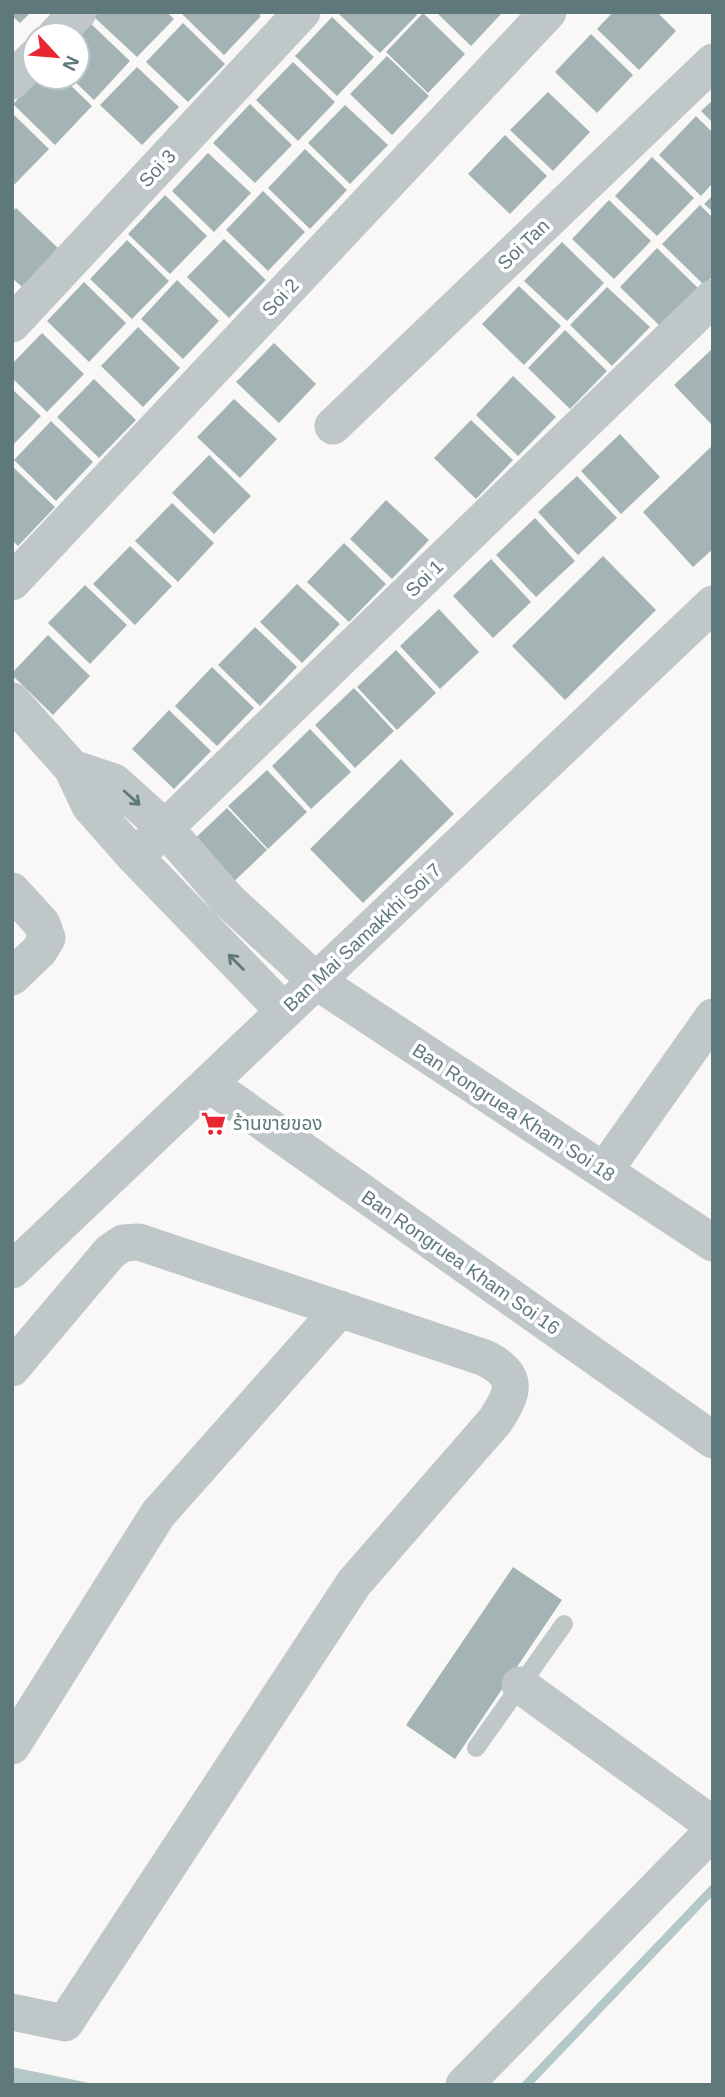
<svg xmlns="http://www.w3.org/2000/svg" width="725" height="2097" font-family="Arial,'Noto Sans Thai',sans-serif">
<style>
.water{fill:#b5c8c8}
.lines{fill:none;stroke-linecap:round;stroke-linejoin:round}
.stream{stroke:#b5c8c8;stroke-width:9}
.building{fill:#a4b3b4}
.service{stroke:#bfc7c8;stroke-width:18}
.minor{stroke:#bfc7c8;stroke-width:37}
.oneway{stroke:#5e787c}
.labels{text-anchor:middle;stroke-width:7;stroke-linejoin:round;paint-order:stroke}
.street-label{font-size:19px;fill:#5e787c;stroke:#fff}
.poi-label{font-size:19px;fill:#5e787c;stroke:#fff;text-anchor:start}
</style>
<rect width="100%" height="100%" fill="#f9f8f6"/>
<path class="water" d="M12,2067L99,2085H12Z"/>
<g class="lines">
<path class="stream" d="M526,2085L713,1889"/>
</g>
<path class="building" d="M12,12H31L20,23L12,16Z
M99,12H167L174,19L137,57L94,17Z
M183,12H257L261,16L224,55L182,14Z
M337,12H414L417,15L380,53Z
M436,12H503L471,46Z
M613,12H657L676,31L639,70L597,29Z
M423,13L465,54L428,93L386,52Z
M332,17L374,57L337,96L295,56Z
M88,21L130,61L94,100L70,77H77V35Z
M183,23L225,64L188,102L146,62Z
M591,34L633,75L597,113L555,72Z
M387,56L429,96L392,135L350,94Z
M293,62L335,102L298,141L256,100Z
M137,67L179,107L142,145L100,105Z
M39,77H62L92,106L55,145L13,104Z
M548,92L590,132L553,171L510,130Z
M713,100V123L701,111Z
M250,104L292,145L255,183L213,143Z
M345,105L388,145L350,184L308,143Z
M12,113L49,149L12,187Z
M696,116L713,133V183L701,196L659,155Z
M505,135L547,176L510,214L468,174Z
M305,149L347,190L310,229L268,188Z
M208,153L251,193L214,232L172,191Z
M652,157L694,198L657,236L615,196Z
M263,191L305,232L268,271L226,230Z
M165,195L207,236L170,274L128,234Z
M713,195V212L704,204Z
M609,200L651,241L614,279L572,239Z
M700,205L713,218V276L704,285L662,244Z
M16,208L59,249L22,287L12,278V212Z
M224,239L266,280L229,318L187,277Z
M127,240L169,281L132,319L90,279Z
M562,242L604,283L567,321L524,281Z
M657,248L699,289L662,328L620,287Z
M177,280L219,321L183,359L141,319Z
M84,282L126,323L89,362L47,321Z
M519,286L561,326L524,365L482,324Z
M607,287L650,327L612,366L570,325Z
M138,327L180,368L143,407L101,366Z
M565,330L607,371L570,409L528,368Z
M42,333L84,374L47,412L12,378V364Z
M274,343L316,384L279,423L236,382Z
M713,348V426L674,385Z
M513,376L556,417L518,456L476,415Z
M94,379L136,420L99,458L57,417Z
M12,389L41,416L12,446Z
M234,399L277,439L240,478L197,437Z
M471,420L513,460L476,499L434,458Z
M51,421L93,462L56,501L14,460Z
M620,434L660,477L621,514L581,471Z
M713,445V549L693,567L643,512Z
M209,455L251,496L214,534L172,493Z
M12,466L55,507L18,546L12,540Z
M577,476L617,518L578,555L538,512Z
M386,500L429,540L392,579L350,539Z
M172,503L214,543L178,582L135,541Z
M535,518L575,561L536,597L496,555Z
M344,543L386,584L349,622L307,582Z
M130,546L172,586L135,625L93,584Z
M603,556L656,610L565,700L512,646Z
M491,559L531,602L493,638L453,596Z
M297,584L340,624L302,663L260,622Z
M85,585L127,625L90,664L48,623Z
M439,609L479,652L440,689L400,646Z
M255,627L297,667L260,706L218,665Z
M48,635L90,676L53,715L12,675V673Z
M396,650L436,693L397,730L357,687Z
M212,667L254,708L217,746L175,706Z
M354,688L394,731L355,768L315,725Z
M169,710L211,751L174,789L132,749Z
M310,729L351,772L311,809L272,766Z
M401,759L454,814L363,903L310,849Z
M267,770L307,812L268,849L228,806Z
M227,808L267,850L228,887L188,845Z
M513,1567L562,1600L455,1759L406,1725Z"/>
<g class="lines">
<path class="service" d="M476,1748L564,1624"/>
<path class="minor" d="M56,35L78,12
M12,81L35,57
M12,324L302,12
M333,426L713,62
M12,582L548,12
M12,701L72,768L90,806L135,857L284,1011
M72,768L114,782L165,828L228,900L316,981L713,1243
M135,857L713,298
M12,891L42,924L47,938L39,951L12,977
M209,1084L713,1440
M604,1171L713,1017
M12,1270L713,604
M12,1368L110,1252L123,1243L139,1242L485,1358C520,1376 514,1392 495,1421L354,1583L65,2023L12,2012
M520,1685L713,1825
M12,1746L158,1514L340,1309
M464,2085L713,1831"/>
</g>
<defs><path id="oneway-shaft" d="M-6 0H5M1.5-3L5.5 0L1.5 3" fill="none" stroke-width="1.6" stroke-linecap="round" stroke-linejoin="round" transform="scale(1.75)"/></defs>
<g class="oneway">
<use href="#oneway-shaft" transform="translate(132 798) rotate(42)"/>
<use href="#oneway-shaft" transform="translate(236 962) rotate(-135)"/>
</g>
<defs>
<symbol id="supermarket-bare" viewBox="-9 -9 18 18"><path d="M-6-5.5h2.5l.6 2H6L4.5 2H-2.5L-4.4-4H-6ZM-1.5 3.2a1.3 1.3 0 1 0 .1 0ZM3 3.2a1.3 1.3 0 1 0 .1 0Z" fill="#e82733" stroke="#fff" stroke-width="2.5" paint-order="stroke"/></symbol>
</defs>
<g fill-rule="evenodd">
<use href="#supermarket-bare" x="196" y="1106" width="35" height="35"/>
</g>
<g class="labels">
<g class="street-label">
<text transform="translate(157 168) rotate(-47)" y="7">Soi 3</text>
<text transform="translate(523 244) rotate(-44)" y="7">Soi Tan</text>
<text transform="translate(280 297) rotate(-47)" y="7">Soi 2</text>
<text transform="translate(424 578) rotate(-44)" y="7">Soi 1</text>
<text transform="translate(362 937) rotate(-43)" y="7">Ban Mai Samakkhi Soi 7</text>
<text transform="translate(514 1112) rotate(33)" y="7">Ban Rongruea Kham Soi 18</text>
<text transform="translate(461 1262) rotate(35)" y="7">Ban Rongruea Kham Soi 16</text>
</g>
<g class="poi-label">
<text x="233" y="1130">ร้านขายของ</text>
</g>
</g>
<rect width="725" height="2097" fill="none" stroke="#5e787c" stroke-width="28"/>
<g transform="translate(56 56) rotate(116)"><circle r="33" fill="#ffffff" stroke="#bfc9cb" stroke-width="2"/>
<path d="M0-5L12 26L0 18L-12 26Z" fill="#e82733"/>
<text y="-10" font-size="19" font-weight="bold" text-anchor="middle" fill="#5e787c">N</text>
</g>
</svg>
